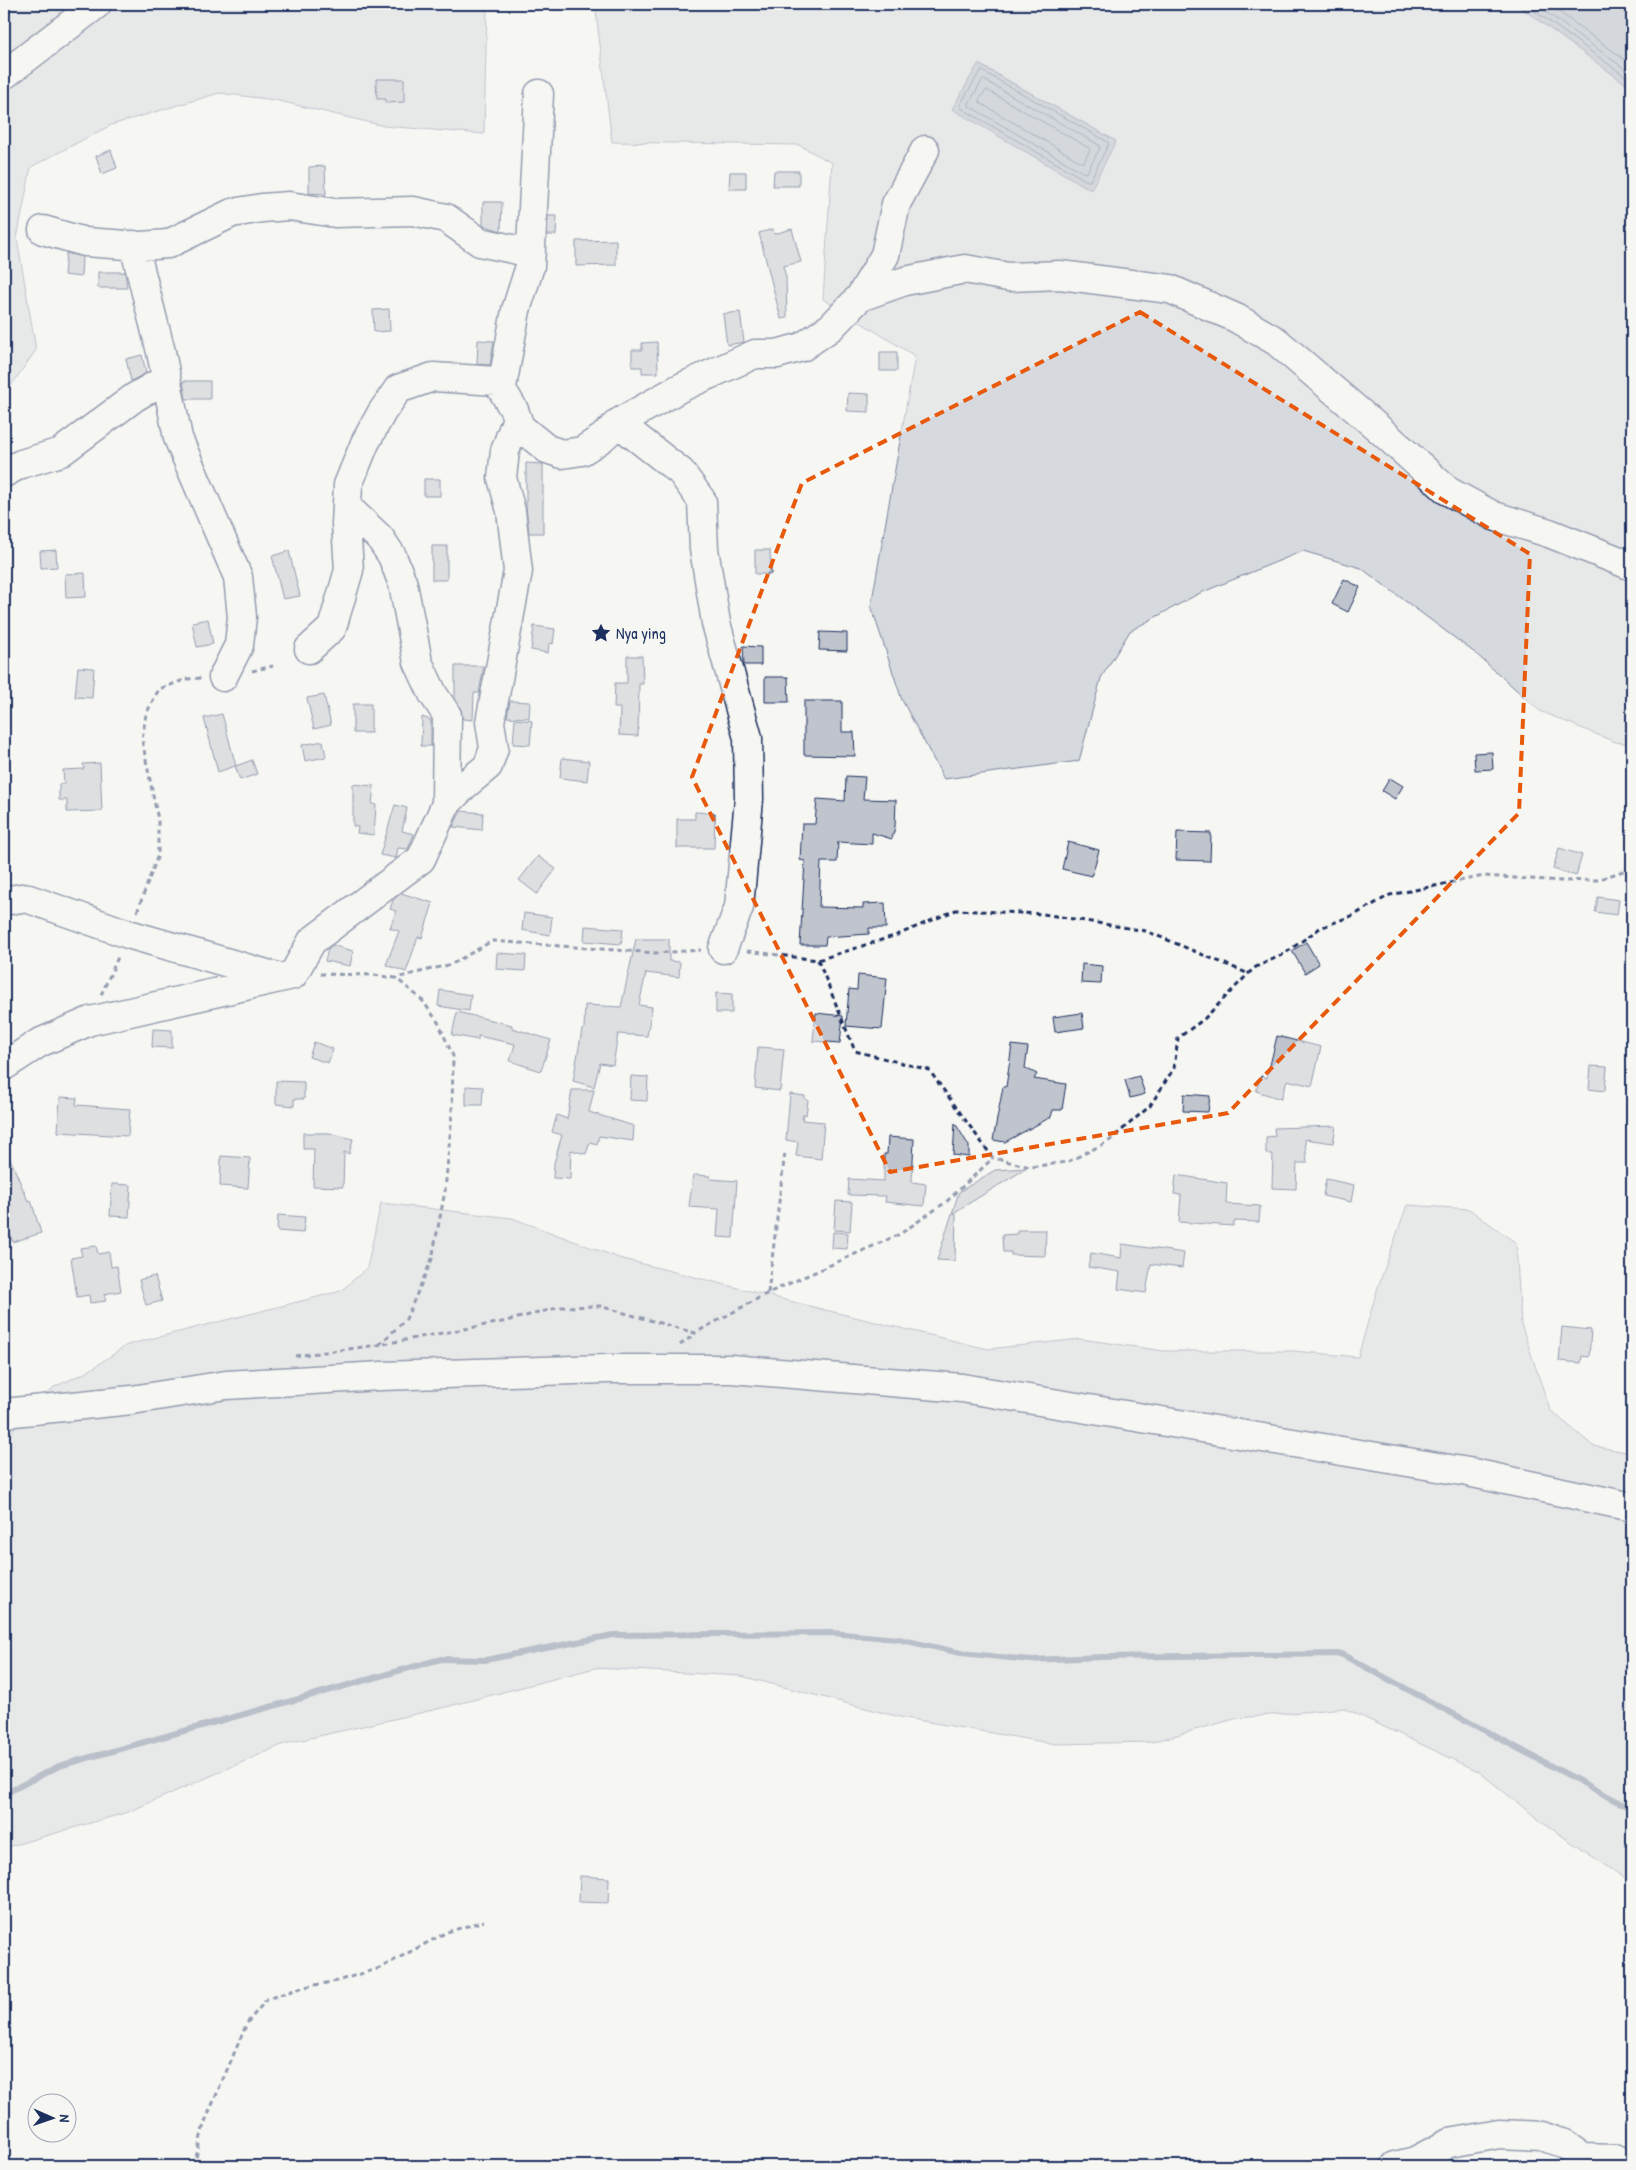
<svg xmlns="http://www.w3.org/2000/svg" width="1636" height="2170" font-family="'Patrick Hand',sans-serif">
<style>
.green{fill:#d6d9dd;stroke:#78849e;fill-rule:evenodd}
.water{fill:#abb2c0;stroke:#717e99}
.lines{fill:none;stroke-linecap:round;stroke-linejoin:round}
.shore{stroke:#556385;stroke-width:1}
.stream{stroke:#717e99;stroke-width:6}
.building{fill:#c0c4cd;stroke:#1b2f5e}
.minor-casing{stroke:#1b2f5e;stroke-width:31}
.path{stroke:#1b2f5e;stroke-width:3;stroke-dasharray:5 4;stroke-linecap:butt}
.minor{stroke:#f6f6f2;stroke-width:28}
.marked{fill:none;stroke:#e8590c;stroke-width:4;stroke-dasharray:10 6;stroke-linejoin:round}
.labels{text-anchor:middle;stroke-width:4;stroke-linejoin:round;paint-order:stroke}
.poi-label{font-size:16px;fill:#1b2f5e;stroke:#f6f6f2;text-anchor:start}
</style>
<rect width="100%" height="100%" fill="#f6f6f2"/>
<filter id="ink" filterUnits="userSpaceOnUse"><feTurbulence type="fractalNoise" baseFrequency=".02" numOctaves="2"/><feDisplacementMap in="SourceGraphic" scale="10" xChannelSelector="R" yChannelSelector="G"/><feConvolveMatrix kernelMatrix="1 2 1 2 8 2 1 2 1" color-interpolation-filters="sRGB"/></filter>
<g filter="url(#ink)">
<path class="green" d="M4,4H487L484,134L384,126L275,100L219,93L111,125L31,167L17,238L36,350L8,390H4Z
M595,4H1516L1626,84L1632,86V744L1615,742L1540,711L1475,653L1361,568L1303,551L1198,594L1130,631L1101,678L1079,761L944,779L902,700L871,606L915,356L823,299L832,163L799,145L612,142ZM979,64L1116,141L953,109Z
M381,1203L512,1218L619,1258L821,1309L988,1349L1081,1339L1164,1351H1294L1358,1357L1377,1290L1407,1205L1469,1209L1516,1243L1521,1324L1550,1410L1593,1446L1632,1453V1883L1543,1823L1478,1771L1344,1708L1238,1718L1152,1742L1055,1744L900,1717L741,1676L595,1668L446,1707L284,1744L128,1812L4,1848V1448L11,1432L54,1387L87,1372L127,1345L341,1291L367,1268Z"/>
<path class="water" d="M1516,4H1632V86L1626,84Z
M978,64L1116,141L1091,190L952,109Z"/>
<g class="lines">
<path class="shore" d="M1525,4L1632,81
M1535,4L1632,74
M1548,4L1632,65
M982,71L1108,142V145L1090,181H1087L961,108L960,105L979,73Z
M984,80L1099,145L1100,148L1087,172L1084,173L969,106V103L982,81Z
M987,90L1089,148L1090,150L1084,162H1081L980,103L979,100Z"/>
<path class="stream" d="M4,1794L59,1766L441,1659L485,1660L613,1635L832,1633L898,1639L961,1653L1030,1660L1102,1657L1341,1654L1632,1809"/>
</g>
<path class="building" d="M376,79H404V102L385,103V99H377Z
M111,150L117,168L102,174L96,156Z
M325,166L326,194L309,193V167Z
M774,171H799V186H773Z
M730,172H746V189H729Z
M483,202H502L501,231L483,225Z
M548,216H557L556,235H547Z
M773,229L774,234L792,229L801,262L783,266L786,277L787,318L781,319L759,233Z
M616,240V265L576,266V241Z
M66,253L82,257L81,277L64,275Z
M98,272H125L127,288H98Z
M389,309L390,331L374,332L373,310Z
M740,312L744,342L727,345L723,314Z
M478,340L494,341L490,365L477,364Z
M657,342L658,373H642V367H632V350H642V343Z
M880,352H897V371H880Z
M142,355L146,373L131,381L126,359Z
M183,381H210V399H186Z
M848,393L869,394V412L847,411Z
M526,463L543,464V533H529L526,506Z
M424,479H440V496H424Z
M432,546H447V580H432Z
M56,550L57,567L41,568L40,551Z
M755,550H770L771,574H755Z
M289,551L300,596L283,599L272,556Z
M85,573L86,597L66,598L65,574Z
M1344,579L1360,587L1348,612L1332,604Z
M208,619L213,644L197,647L192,622Z
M534,626L555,629L553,644L549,643L548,653L531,650Z
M820,632L847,633V651L819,650Z
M743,646L761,647V665H744Z
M627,656H642L643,684H639L638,736L619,735L620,708H614L615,683H627Z
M455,666H484L479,693H474L473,720L463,719L460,707L455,698Z
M78,667L94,668L92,698L75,697Z
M765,677H788L789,702H765Z
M324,695L331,725L314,729L307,698Z
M510,701L530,702L529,718L507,717Z
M804,701H842V732H854L855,756L804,755Z
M353,704H371V733H353Z
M222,714L236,766L252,760L257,774L240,780L235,766L218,772L204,718Z
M422,717L431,720V746H421Z
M515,719L532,721L530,745L513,744Z
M323,741L326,757L305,761L302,745Z
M1492,752L1493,769L1475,770L1474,753Z
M562,758L589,761L587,781L560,778Z
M100,763L102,811L67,812V800H59V784H64L63,770L84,769L83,764Z
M846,776L865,777L863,799L896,800L895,827L892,839L872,833V844L838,842L837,862H821L819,907L863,908V904L885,903L886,928H869V934L826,937L825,945H800L805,861L800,860L802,824H815L817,799L845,801Z
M1390,778L1403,786L1395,799L1382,791Z
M353,784L374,786L372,804L376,805L374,835L357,833L358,827L353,826Z
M395,805L407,808L402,831L414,834L408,849L398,848L396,858L380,855Z
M461,811L483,813L482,830L453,827Z
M695,812L715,813L714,848H677V819H695Z
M1177,832L1211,833L1210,861L1176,860Z
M1068,842L1099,850L1092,876L1062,869Z
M1559,848L1582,855L1576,876L1553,869Z
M538,856L556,869L537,894L519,880Z
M401,893L433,903L422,938L418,937L406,972L386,965L399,931L390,928L396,911L390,909L393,900Z
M1598,897L1619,900L1617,915L1595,912Z
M524,913L552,917L550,935L522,930Z
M585,926L623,929L621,944L584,941Z
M636,939H669V961L680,962L679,977L646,973L639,1005L652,1007L647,1036L618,1034L613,1065L600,1063L594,1087L573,1081L582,1030H584L585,1005L621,1007Z
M1306,942L1319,964L1305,973L1292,951Z
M332,945L353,951L350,966L325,961L328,949Z
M497,953L526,955L525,971L496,969Z
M1082,964L1102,966L1101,984L1081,983Z
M858,975L887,978L882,1029L846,1026L849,989L857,990Z
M440,990L471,995L469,1011L438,1006Z
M716,993L732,994V1013H716Z
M457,1012L512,1025V1028L551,1040L541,1071L510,1061L515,1044L478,1036V1040L452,1035Z
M816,1013L843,1016L840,1043L813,1041Z
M1082,1013L1084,1028L1055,1032L1053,1017Z
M153,1029L172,1030V1048L152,1047Z
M1277,1036L1321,1047L1312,1086L1287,1080L1281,1099L1256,1091L1261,1076L1267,1078Z
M314,1042L333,1049L328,1063L309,1057Z
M1012,1045L1028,1047L1025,1068L1037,1074L1034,1079L1066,1084L1062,1110H1053L1051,1117L1005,1142L993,1140L1003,1087H1006Z
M758,1047L784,1049L780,1091L755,1088Z
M1591,1066L1607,1067L1605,1091L1589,1089Z
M631,1076L648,1077L647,1101L630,1100Z
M1139,1076L1145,1094L1130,1098L1125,1080Z
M276,1081L304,1082V1099H294V1106L276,1104Z
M466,1086L483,1087L482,1105H466Z
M572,1090H594L589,1112L634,1126L633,1141L599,1136L597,1144L590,1142L586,1154L571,1150L570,1179L553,1178L554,1163L562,1135L552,1132L557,1115L567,1119Z
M790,1094L805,1096V1099L808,1100L806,1115L803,1114L802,1120L824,1122L821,1159L796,1156L798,1142L786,1140Z
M1184,1094L1210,1096L1208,1112L1183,1111Z
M60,1097L77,1098L76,1105L130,1109L128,1136L58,1132Z
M955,1123L969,1146V1157L953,1155Z
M1336,1126L1333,1143L1305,1139L1307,1163H1297L1296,1189L1272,1188L1273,1154H1266V1137L1275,1136L1274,1128Z
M303,1133H329L353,1139L349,1154L344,1152L343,1187L313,1186L314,1149H303Z
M888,1137L914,1139L912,1182L926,1184L924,1206L885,1202L886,1196L848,1195L849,1179L884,1181V1154H887Z
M4,1144L28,1201L31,1200L41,1233L13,1242L4,1213Z
M221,1156L250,1158L248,1188L220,1186Z
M1027,1168L953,1213L956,1214L955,1261L937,1260L959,1192L995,1170Z
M693,1175L710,1176V1179L737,1181L733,1238L717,1237L719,1209L689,1207Z
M1176,1175L1227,1183L1226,1204L1260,1206L1259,1222L1234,1221L1233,1226L1179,1222L1181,1195L1174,1194Z
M1326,1179L1354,1185L1351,1202L1323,1196Z
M112,1184L131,1185L129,1217L110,1216Z
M836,1201L852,1202L850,1231L834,1230Z
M278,1215L305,1217L303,1233L277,1231Z
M1017,1230H1046L1045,1256L1011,1255V1252H1003L1002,1235L1017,1234Z
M833,1232L848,1233L847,1249L832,1248Z
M1122,1244L1184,1253L1182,1268L1151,1264L1146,1293L1118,1289L1120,1272L1088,1267L1091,1253L1121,1258Z
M96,1246L98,1254L109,1252L111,1267L117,1266L121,1291L104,1294L106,1301L90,1303L89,1295L77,1297L71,1258L82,1256L80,1248Z
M155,1276L162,1301L146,1305L139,1280Z
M1562,1327L1591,1330L1589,1357L1582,1356L1581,1363L1559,1361Z
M580,1876L609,1878L608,1903L579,1902Z"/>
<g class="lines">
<defs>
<path id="minor" d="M4,75L97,4
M43,230L85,242L141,246L168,244L232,213L262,208L289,206L335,213L413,211L446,218L480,242L531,253
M134,245L161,352L178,438L238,577L242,617L239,645L223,677
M860,297L885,255L896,204L925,150
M502,387L516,310L530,266L539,94
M618,423L681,472L702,501L704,549L716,623L748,738L749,799L739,907L723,949
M4,473L21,464L61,452L135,397L166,379
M309,649L332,628L349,570L346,524L348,485L365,443L382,412L398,389L433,377L497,381L514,410L520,427L547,449L562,454L582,451L602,438L618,423L680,388L755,354H777L802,347L831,327L860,297L905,281L965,269L1008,277L1060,275L1170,289L1236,318L1276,341L1378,428L1448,491L1494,516L1549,533L1632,566
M446,804L465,785L488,766L494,748L490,722L518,571L511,511L502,478L505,451L517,418
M4,901L21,898L29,899L128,934L277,977
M4,1066L39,1043L90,1021L293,975L312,941L421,859L446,804L447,715L433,694L418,662L403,584L392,556L380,538L347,507
M4,1413L132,1400L226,1385L381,1376L607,1369H731L962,1388L1468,1472L1632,1507
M1395,2166L1415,2161L1449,2143L1499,2134L1542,2136L1564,2144L1583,2158L1614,2159L1632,2166"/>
</defs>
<use href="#minor" class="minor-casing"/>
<path class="path" d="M252,671L273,666
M137,912L158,855V820L142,740L146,714L159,689L187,679L201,678
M747,951L818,960L897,935L956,910L1043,914L1146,931L1249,974
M818,960L855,1051L929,1070L993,1158L1030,1167L1067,1162L1108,1142L1150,1106L1174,1068L1178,1038L1204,1019L1254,968L1284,954L1320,928L1354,915L1390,895L1484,876L1562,881L1597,880L1632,868
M320,974L374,975L396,978L452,964L492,941L656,953L701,950
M101,995L119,955
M768,1293L785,1152
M379,1345L406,1319L432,1259L445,1191L452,1114L453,1056L438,1022L422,1000L396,978
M680,1345L695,1334
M295,1356L378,1345L502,1322L561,1307L600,1306L695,1333L768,1293L900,1234L946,1202L993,1158
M194,2166L204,2124L247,2023L267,1999L304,1987L337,1981L380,1968L447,1932L484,1921"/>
<use href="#minor" class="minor"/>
</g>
</g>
<path d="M0 0H1636V2170H0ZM1140,312L1530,554L1519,813L1228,1113L890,1172L692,777L802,483Z" fill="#f6f6f2" fill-opacity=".55" fill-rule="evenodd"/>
<path class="marked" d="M1140,312L1530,554L1519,813L1228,1113L890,1172L692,777L802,483Z"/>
<defs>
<symbol id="sight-bare" viewBox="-9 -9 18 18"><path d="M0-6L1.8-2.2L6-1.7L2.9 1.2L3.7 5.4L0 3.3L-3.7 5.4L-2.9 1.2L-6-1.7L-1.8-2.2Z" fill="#1b2f5e" stroke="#f6f6f2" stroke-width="2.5" paint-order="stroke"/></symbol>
</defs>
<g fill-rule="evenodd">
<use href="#sight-bare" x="587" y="619" width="28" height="28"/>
</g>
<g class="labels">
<g class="poi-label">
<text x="616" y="639">Nya ying</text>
</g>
</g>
<rect width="1636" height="2170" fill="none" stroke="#f6f6f2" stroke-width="20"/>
<rect x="10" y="10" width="1616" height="2150" fill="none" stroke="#1b2f5e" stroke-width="2" filter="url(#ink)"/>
<g transform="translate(52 2118) rotate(92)"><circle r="24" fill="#f6f6f2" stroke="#9ea6b7"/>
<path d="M0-4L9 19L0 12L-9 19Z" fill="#1b2f5e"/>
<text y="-8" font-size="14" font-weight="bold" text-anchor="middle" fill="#1b2f5e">N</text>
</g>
</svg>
